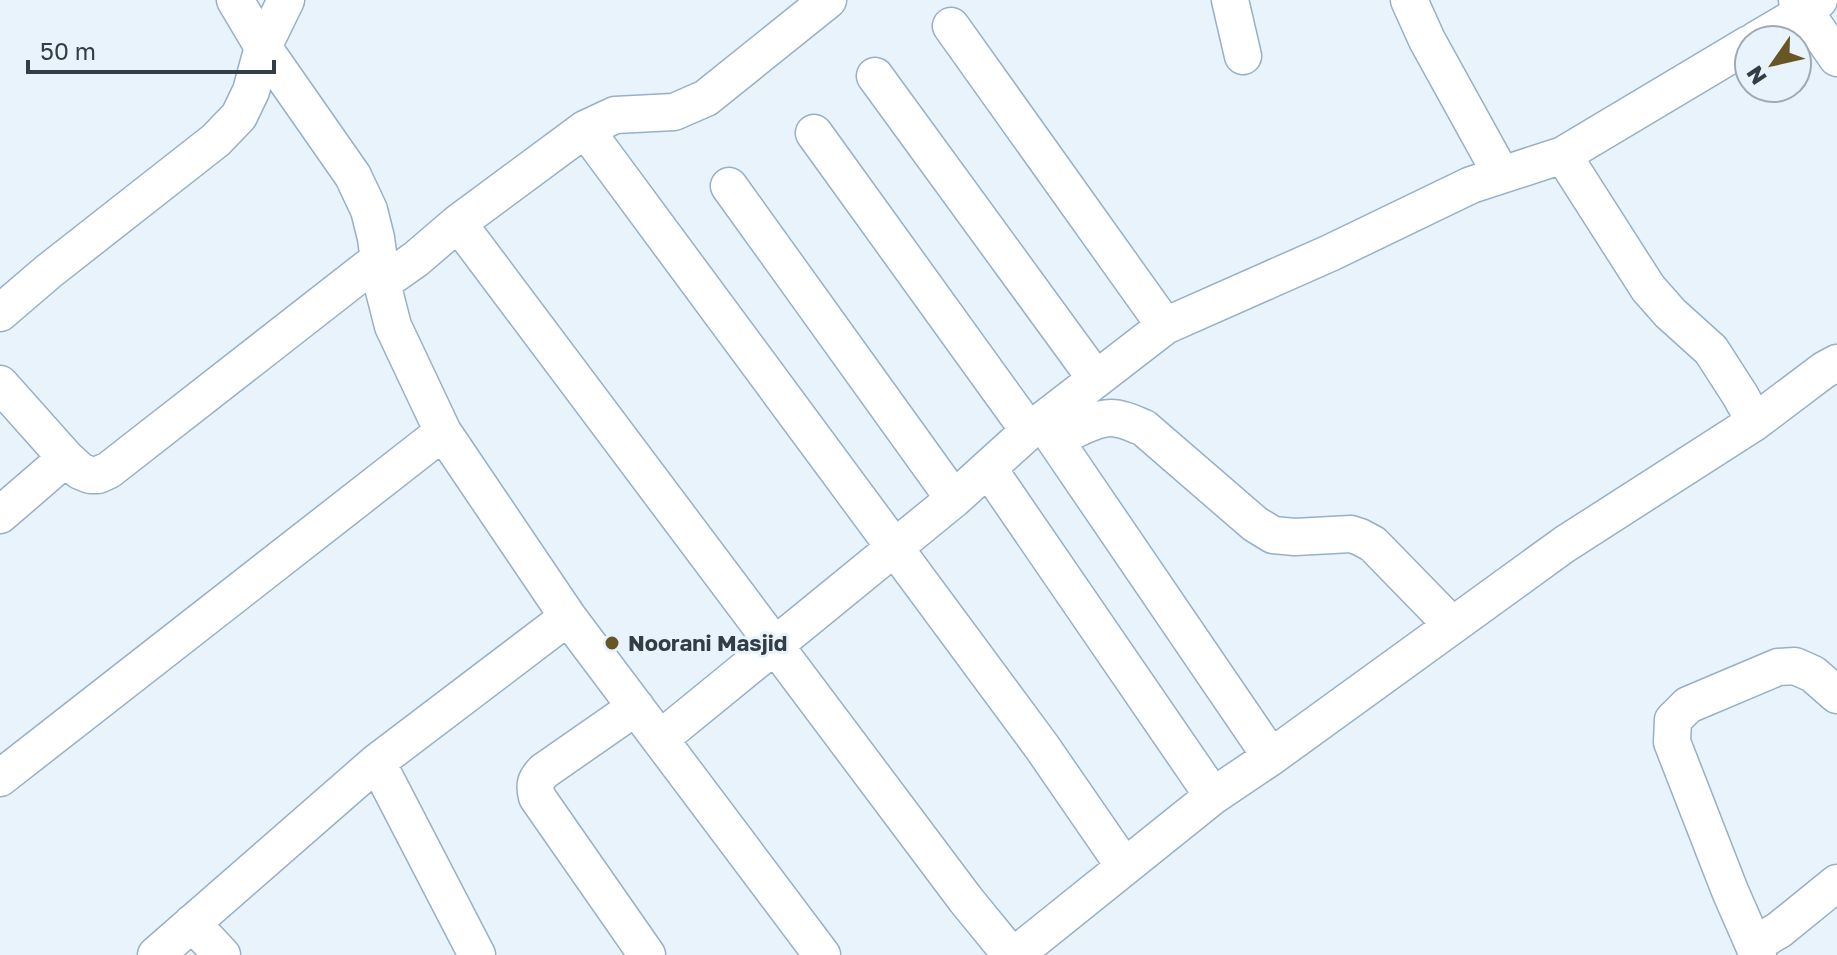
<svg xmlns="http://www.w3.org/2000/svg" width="1837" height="955" font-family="'Golos Text',sans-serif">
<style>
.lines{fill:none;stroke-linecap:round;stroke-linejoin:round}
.minor-casing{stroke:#97b0c7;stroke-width:39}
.minor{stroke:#fff;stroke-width:36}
.poi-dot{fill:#685725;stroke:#e8f3fc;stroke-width:3}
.labels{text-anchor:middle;stroke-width:6;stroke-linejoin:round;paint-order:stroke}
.poi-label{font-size:22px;font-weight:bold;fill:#323d46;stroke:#e8f3fc;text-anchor:start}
</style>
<rect width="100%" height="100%" fill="#e8f3fc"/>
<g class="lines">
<defs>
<path id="minor" d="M235,0L263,47L353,176L369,210L376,238L382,283L393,326L443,432L568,617L822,955
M1230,0L1243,56
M1409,0L1427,40L1501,174
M1797,0L1837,58
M951,26L1165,326
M1756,40L1805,11L1819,0
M875,76L1096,379
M585,129L1042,747L1124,866
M814,133L1029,431
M1563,155L1648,288L1670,313L1711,350L1740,395L1755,422
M729,186L954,499
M458,223L966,900L1011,955
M382,283L416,259L458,223L585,129L615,115L674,112L706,98L828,0
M0,313L49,271L216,140L239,116L251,91L263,47L286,0
M0,384L66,458L80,471L90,475H98L109,470L378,260
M1042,421L1271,757
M1055,440C1071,432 1093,418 1111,418C1122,418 1134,424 1144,428L1255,524L1273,535L1295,537L1351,534L1360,537L1373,544L1452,625
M988,468L1213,796
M0,515L66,458
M636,707L544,771C535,780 534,785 537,797L647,955
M660,739L954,499L1029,431L1165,326L1330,253L1471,185L1563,155L1749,44
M377,762L477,955
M0,778L443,432
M192,923L222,955
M1754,945L1779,930L1837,883
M156,955L377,762L568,617
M1015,955L1213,796L1271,757L1565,544L1755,422L1824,370L1837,363
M1758,955L1730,891L1672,742L1673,720L1688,705L1778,667L1795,666L1813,674L1837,695"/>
</defs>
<use href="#minor" class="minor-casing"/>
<use href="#minor" class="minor"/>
</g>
<circle class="poi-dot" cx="612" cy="643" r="8"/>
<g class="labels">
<g class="poi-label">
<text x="628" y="651">Noorani Masjid</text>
</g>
</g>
<g transform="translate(1773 64) rotate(236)"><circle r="38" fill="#e8f3fc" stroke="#9faab3" stroke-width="2"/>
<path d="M0-6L14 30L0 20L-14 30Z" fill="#685725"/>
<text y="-12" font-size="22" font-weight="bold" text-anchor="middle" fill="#323d46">N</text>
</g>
<path d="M28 60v12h246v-12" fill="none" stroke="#323d46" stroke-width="4"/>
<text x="40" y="60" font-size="24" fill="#323d46" stroke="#e8f3fc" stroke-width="6" paint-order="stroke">50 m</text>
</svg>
